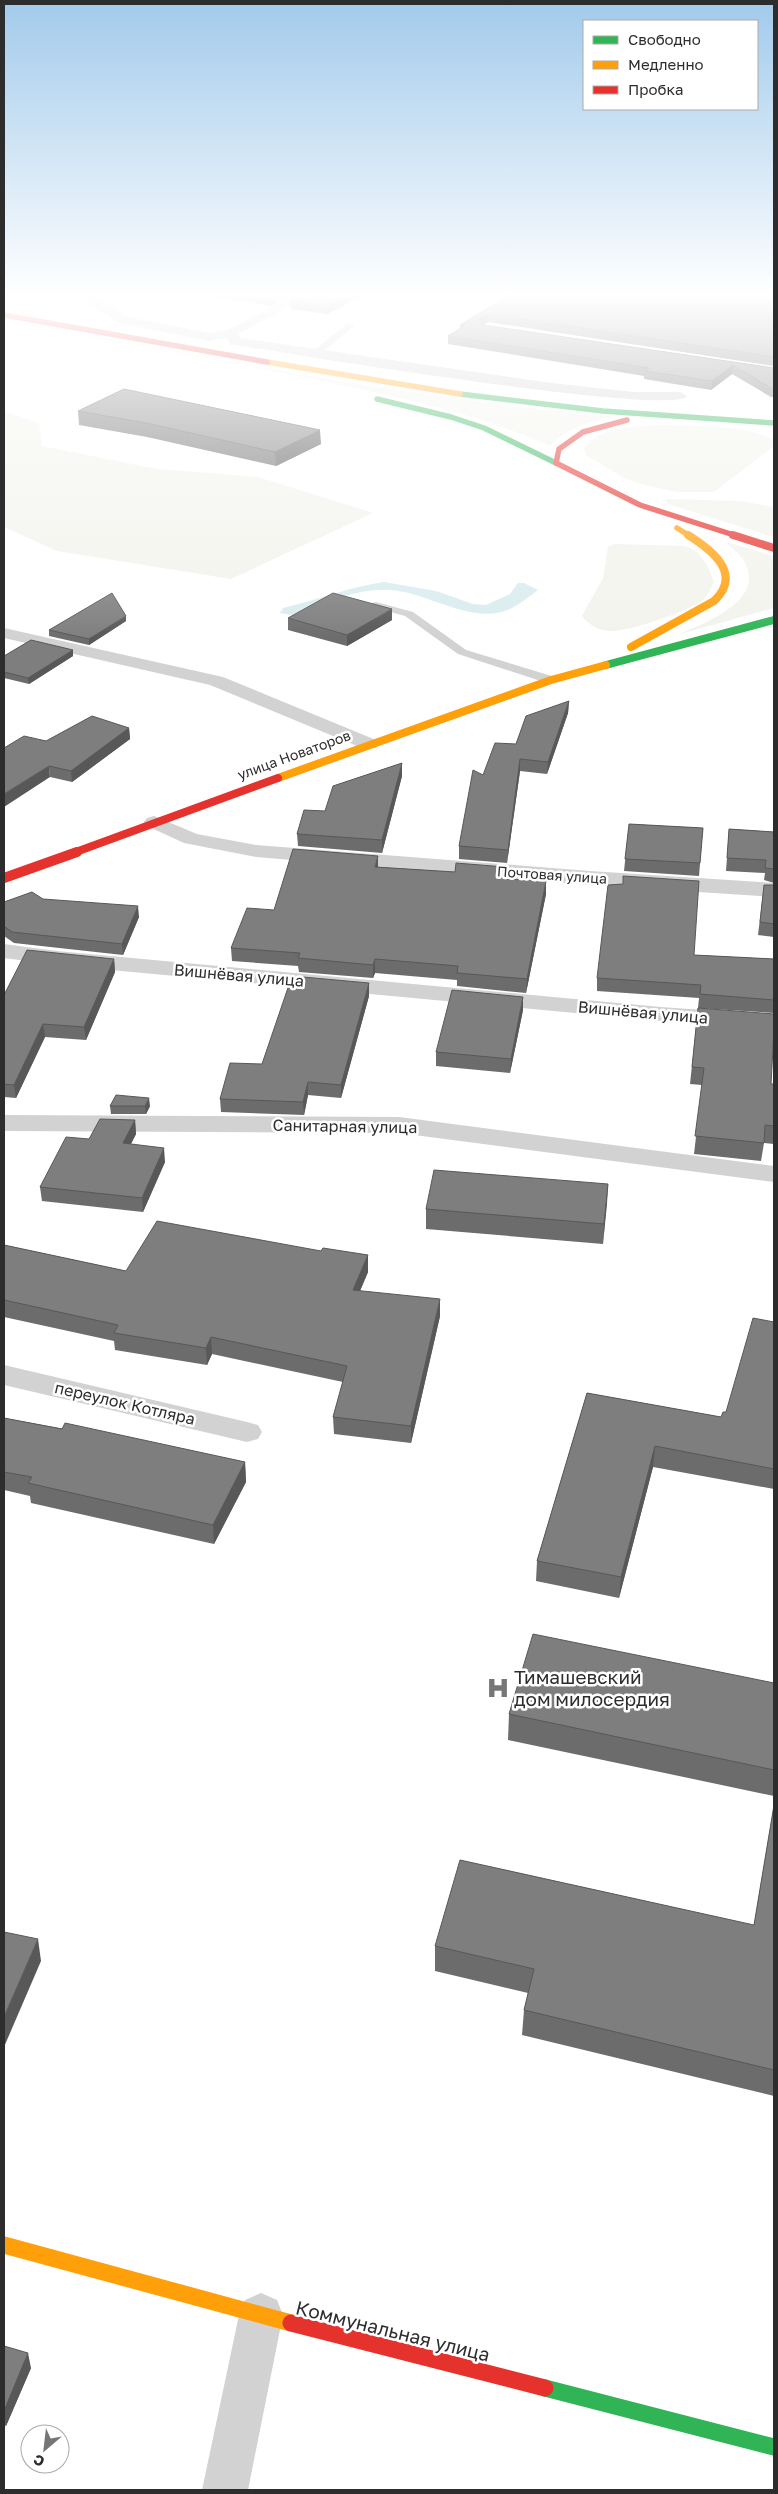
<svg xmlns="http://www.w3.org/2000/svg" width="778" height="2494" font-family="'Golos Text',sans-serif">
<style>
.green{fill:#f2f3ec}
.water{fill:#d9ecef}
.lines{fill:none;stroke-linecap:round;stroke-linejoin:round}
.lane{fill:#d2d2d2;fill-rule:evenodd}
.street{fill:#d2d2d2;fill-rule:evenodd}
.fast-far2{stroke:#30b455;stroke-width:5.5}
.fast-far1{stroke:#30b455;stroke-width:8}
.fast{stroke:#30b455;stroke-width:17}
.slow-far2{stroke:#ff9f0a;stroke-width:5.5}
.slow-far1{stroke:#ff9f0a;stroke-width:8}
.slow{stroke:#ff9f0a;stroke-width:17}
.jam-far3{stroke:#e5322d;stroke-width:5.5}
.jam-far2{stroke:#e5322d;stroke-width:8}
.jam-far1{stroke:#e5322d;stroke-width:10}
.jam{stroke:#e5322d;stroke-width:17}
.wall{fill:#6c6c6c}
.shaded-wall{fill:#585858}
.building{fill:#7e7e7e;stroke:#585858}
.labels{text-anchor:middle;stroke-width:5;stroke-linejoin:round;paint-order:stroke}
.far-street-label{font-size:14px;fill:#2d2d2d;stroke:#fff}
.street-label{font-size:16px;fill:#2d2d2d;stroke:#fff}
.near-poi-label{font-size:19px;fill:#2d2d2d;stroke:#fff;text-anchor:start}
.near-street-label{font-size:19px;fill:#2d2d2d;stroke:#fff}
</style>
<rect width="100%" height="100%" fill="#fff"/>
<path class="green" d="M4,319C207,357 410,399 617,417C590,421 569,427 550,446C475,412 397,397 317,380C213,359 108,341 4,322Z
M4,411L39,423L42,446L158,469L258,477L373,513L231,579L57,551L4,527Z
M657,425C688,426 748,424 774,440V446L714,492H677L640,484L624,478L586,455L584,449C599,426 632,427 657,425Z
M667,499L740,501L774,507V537L668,504L665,501Z
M726,542L774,556V608L680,634C708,621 768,600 743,559C739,553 731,548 726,542Z
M614,544L685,546C702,551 709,567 714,582C711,588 708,595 704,599C693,610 627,632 612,631C599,631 590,626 582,616L603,578L608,547Z"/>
<path class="water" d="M384,582L436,591L473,604L486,605L510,594L518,583H524L538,590C530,596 521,603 512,608C473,627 431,593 391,590C359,588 322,603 292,615L280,613L283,608C318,600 349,587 384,582Z"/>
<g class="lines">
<path class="lane" d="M348,323L355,325L318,356H312V352Z
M376,602L413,612L466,650L555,677L557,680L555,683H547L458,654L405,616L372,607V603Z"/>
<path class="street" d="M65,292H83L96,296L128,317L209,333L227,330L302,292H317L238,334L240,338L552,383L634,392H680L687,396C672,417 284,353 235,345L230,344L227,338L209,341L119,323L86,302L67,295Z
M4,628L223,677L376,740L379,744L376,748H362L210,685L4,638Z
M154,816L197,834L256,845L590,871L774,883V897L590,885L256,857L184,843L147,826L144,822L147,818Z
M4,944L57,951L661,1007L774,1015V1029L661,1021L57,965L4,958Z
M4,1115L399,1117L774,1166V1182L399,1133L4,1131Z
M4,1365L247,1422L258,1425L262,1432L258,1439L247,1442L4,1385Z
M261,2293L277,2300L283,2315L248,2490H202L239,2315L245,2300Z"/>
<path class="fast-far2" d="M460,394L603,411L774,423
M377,399L451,417L484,428L556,463"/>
<path class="fast-far1" d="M606,665L774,620"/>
<path class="fast" d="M545,2388L774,2447"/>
<path class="slow-far2" d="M267,362L460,394
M677,528L690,536"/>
<path class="slow-far1" d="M631,647L714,601C743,574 712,550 688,535
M278,778L551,680L606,665"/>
<path class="slow" d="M4,2245L291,2323"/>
<path class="jam-far3" d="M4,315L267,362
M627,420L583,432L559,449L556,463L640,505L737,536"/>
<path class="jam-far2" d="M733,535L774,548
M73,853L278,778"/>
<path class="jam-far1" d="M4,878L77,852"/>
<path class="jam" d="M291,2323L545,2388"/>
</g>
<path class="wall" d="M183,292H298L271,306Z
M306,292H370L327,314L290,309V300Z
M514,292H774V366L488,322L484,325L774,368V397H771L732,374L711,390L644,379V376L448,344V336L460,329V325Z
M78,411L321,444L276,466L147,437L79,425Z
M288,618L392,620L347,646L288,630Z
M126,621L89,645L49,636V630Z
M73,650V656L29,684L4,678V656Z
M569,701L568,713L547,774L520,771L507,863L459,859V846L483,775Z
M129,728L130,739L72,782L50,777L46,741Z
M402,776L382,853L298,846L297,834L325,811Z
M629,824L703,828L699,876L624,871Z
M729,829L774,832V883L764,880L765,873L726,871Z
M378,867L455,872L505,867V879L546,894L526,993L457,986V980L375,973L373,978L299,972L298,966L232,961L231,948L274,910Z
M764,885H774V937L758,935Z
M43,899L139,917L123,955L14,943L4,936V902Z
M694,955L774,959V1013L698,1008L699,998L597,991V978Z
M114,959L115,972L86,1040L45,1037L16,1098L4,1097V995Z
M369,996L341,1098L308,1095L304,1115L221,1112L220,1099L262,1064Z
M698,1008L771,1084H774V1144L764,1143L761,1161L694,1154L702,1085L690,1084Z
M523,1010L510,1073L436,1066V1052Z
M110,1106H150L146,1114H111Z
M135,1120L136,1134L131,1144L165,1162L143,1212L42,1201L40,1187L89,1139Z
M608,1184L603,1244L426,1229V1209Z
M4,1245L126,1271L321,1251L368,1255V1272L360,1291L440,1316L411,1443L334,1434L333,1417L343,1382L212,1354L207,1365L115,1350L114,1341L4,1317Z
M774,1322V1489L653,1467L619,1598L536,1581L537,1561L587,1393L721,1417L726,1412Z
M4,1418L245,1462L246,1482L214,1544L31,1503L30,1496L4,1490Z
M774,1683V1796L508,1740L509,1714Z
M774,1805V2096L522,2035L524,2010L528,1993L435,1971V1946L754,1925Z
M4,2346L31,2368L6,2426L4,2425Z"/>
<path class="shaded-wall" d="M282,292H298L271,306V298Z
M354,292H370L327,314V306Z
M488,314V322L479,328V319Z
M733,365L732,374L711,390L712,381Z
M320,430L321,444L276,466L275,452Z
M392,609V620L347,646V635Z
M126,616V621L89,645V639Z
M73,650V656L29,684L28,678Z
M569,701L568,713L547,774L548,762Z
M129,728L130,739L72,782L71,771Z
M520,759V771L507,863L508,850Z
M402,763V776L382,853V840Z
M49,766L50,777L4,807V794Z
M378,856V869L375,867Z
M546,881V894L526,993L527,979Z
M138,906L139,917L123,955L122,944Z
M114,959L115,972L86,1040L84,1027Z
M375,959V973L373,978V965Z
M369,983V996L341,1098V1085Z
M523,997V1010L510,1073L511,1059Z
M43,1024L45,1037L16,1098L14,1085Z
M308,1082V1095L304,1115L303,1102Z
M149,1098L150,1106L146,1114L145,1106Z
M135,1120L136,1134L124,1157L123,1143Z
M164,1148L165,1162L143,1212L142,1198Z
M608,1184L607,1204L603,1244L604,1224Z
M368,1255V1272L353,1307V1290Z
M440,1299V1316L411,1443V1426Z
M211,1337L212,1354L207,1365L206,1348Z
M655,1446L653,1467L619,1598L621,1577Z
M245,1462L246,1482L214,1544L213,1525Z
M38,1939L41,1961L4,2047V2017Z
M28,2353L31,2368L6,2426L4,2411Z"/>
<path class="building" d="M234,292H282L271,298Z
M306,292H354L327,306L290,300Z
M514,292H774V357L488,314L479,319L483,325L774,368V388H771L733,365L712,381L645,371L649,368L448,336L464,326L460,325Z
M124,389L320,430L275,452L146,423L78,411Z
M112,593L126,616L89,639L49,630Z
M333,593L392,609L347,635L288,618Z
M31,640L73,650L28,678L4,672V656Z
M569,701L548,762L520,759L508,850L459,846L473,770L483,775L495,743L516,744L526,716Z
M92,716L129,728L71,771L49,766L4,794V748L24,736L46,741Z
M402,763L382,840L297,834L304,810L325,811L333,786Z
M629,824L703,828L700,863L625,859Z
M729,829L774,832V869L765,868L766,860L727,858Z
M293,849L378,856L375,867L455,872L456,863L505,867L504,879L546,881L527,979L457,973L458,966L375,959L373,965L298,958L300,953L231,948L247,908L274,910Z
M623,876L699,881L694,955L774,959V1000L700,994L701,985L597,978L608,885L623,884Z
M764,885H774V924L760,922Z
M32,892L43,899L138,906L122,944L12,932L4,926V902Z
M27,950L114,959L84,1027L43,1024L14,1085L4,1084V995Z
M292,976L369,983L341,1085L308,1082L303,1102L220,1099L230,1063L262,1064Z
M452,990L523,997L511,1059L436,1052Z
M698,1008L774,1014V1030L771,1084H774V1126L765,1125L764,1143L695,1136L704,1068L692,1067Z
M116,1095L149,1098L145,1106H110Z
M100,1119L135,1120L123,1143L164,1148L142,1198L40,1187L66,1137L89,1139Z
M434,1170L608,1184L604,1224L426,1209Z
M157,1221L321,1251L323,1248L368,1255L353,1290L440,1299L411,1426L333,1417L347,1366L211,1337L206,1348L114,1333L118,1325L4,1300V1245L126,1271Z
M753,1318L774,1322V1469L655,1446L621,1577L537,1561L587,1393L721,1417L723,1412H726Z
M4,1418L62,1429L65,1423L245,1462L213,1525L28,1483L32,1477L4,1472Z
M533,1634L774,1683V1770L509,1714Z
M774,1805V2070L524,2010L534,1969L435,1946L460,1860L754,1925Z
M4,1932L38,1939L4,2017Z
M4,2346L28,2353L4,2411Z"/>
<linearGradient id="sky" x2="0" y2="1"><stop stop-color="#a2caeb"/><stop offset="0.46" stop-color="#fff"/><stop offset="1" stop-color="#fff" stop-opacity="0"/></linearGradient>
<rect width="778" height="641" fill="url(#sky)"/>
<defs>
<symbol id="hospital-bare" viewBox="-9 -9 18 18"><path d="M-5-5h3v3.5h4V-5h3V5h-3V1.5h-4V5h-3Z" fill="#767676" stroke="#fff" stroke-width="2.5" paint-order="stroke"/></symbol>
</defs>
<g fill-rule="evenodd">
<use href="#hospital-bare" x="482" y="1672" width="32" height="32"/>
</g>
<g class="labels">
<g class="far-street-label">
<text transform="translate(294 755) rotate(-20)" y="5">улица Новаторов</text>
<text transform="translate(552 875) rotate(4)" y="5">Почтовая улица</text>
</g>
<g class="street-label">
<text transform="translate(239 975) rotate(5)" y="6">Вишнёвая улица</text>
<text transform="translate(643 1012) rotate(5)" y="6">Вишнёвая улица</text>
<text transform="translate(345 1126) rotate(1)" y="6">Санитарная улица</text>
<text transform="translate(125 1403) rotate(13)" y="6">переулок Котляра</text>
</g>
<g class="near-poi-label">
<text x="514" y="1684">Тимашевский<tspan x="514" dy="22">дом милосердия</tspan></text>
</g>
<g class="near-street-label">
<text transform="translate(393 2331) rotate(14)" y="7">Коммунальная улица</text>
</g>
</g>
<rect width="778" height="2494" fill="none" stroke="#2d2d2d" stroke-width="10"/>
<rect x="583" y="20" width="175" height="90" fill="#ffffff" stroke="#ababab"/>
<rect x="593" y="36" width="25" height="8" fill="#30b455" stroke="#ababab"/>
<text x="628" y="45" font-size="15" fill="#2d2d2d">Свободно</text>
<rect x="593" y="61" width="25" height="8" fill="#ff9f0a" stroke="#ababab"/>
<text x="628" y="70" font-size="15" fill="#2d2d2d">Медленно</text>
<rect x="593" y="86" width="25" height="8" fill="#e5322d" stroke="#ababab"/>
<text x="628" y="95" font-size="15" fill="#2d2d2d">Пробка</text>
<g transform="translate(45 2449) rotate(208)"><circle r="24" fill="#ffffff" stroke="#ababab"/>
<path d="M0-4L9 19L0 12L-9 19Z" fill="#767676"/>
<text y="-8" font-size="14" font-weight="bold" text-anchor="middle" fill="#2d2d2d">С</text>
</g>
</svg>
